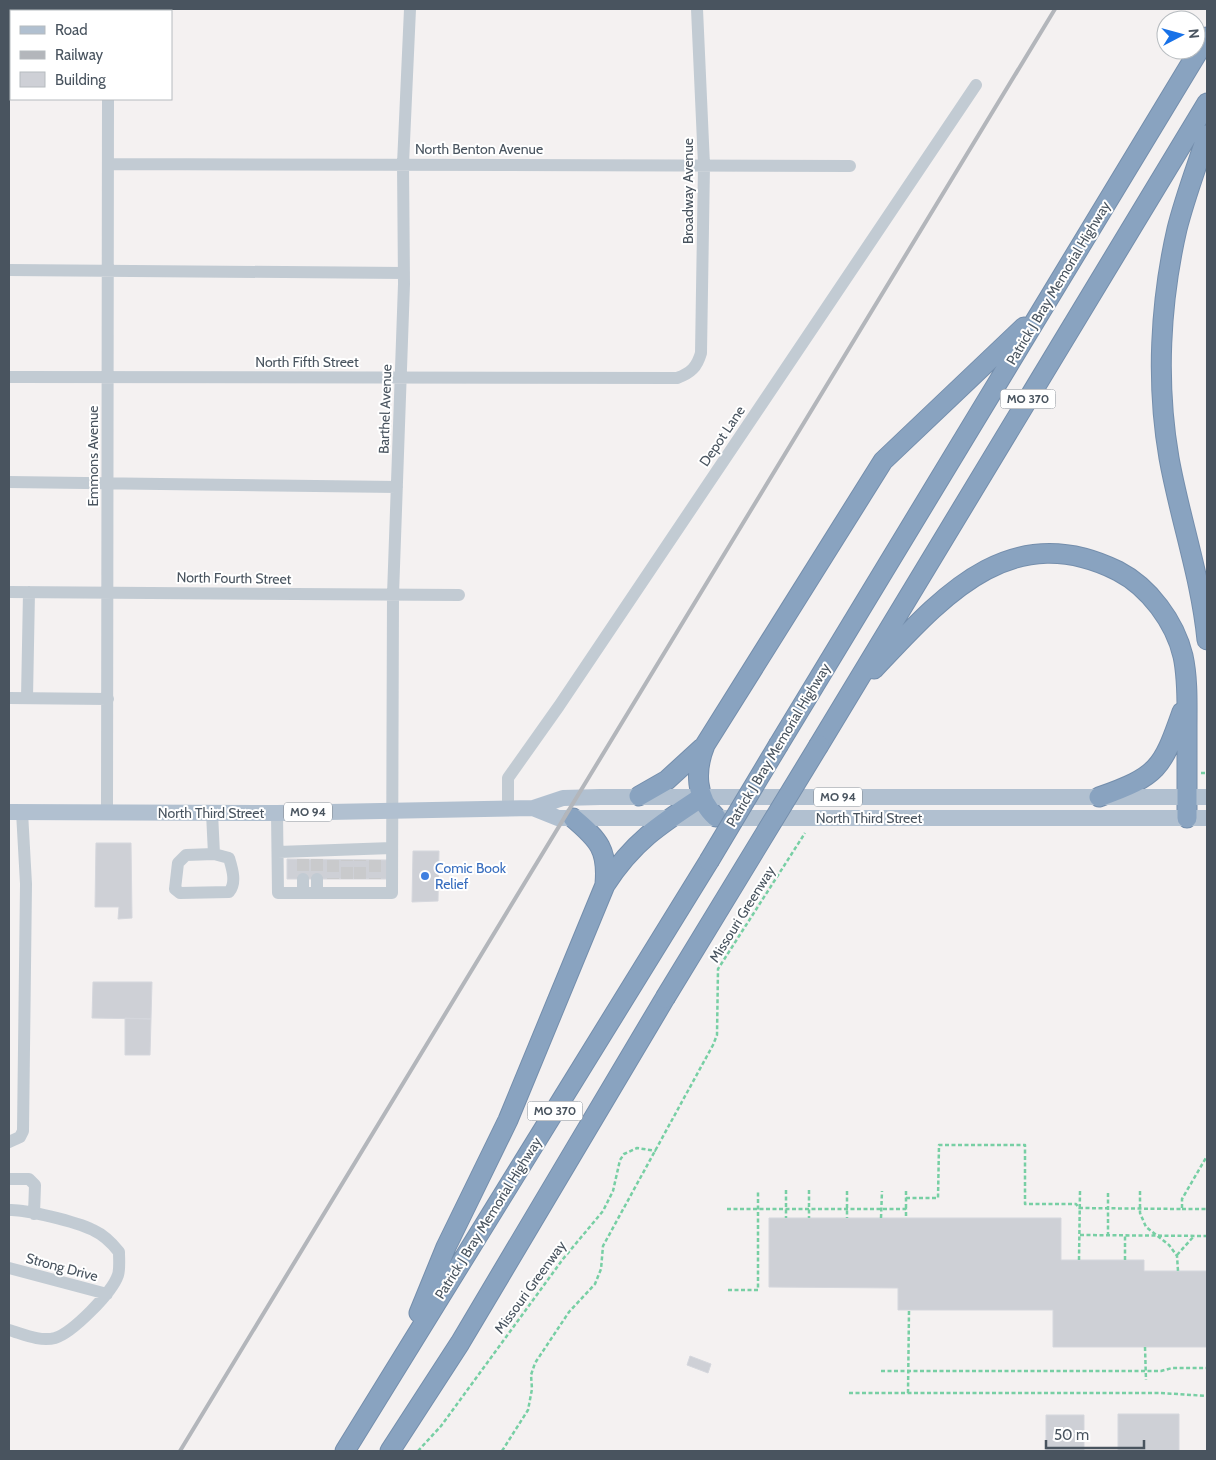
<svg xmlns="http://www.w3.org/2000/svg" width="1216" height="1460" font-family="Cabin,sans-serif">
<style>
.park{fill:url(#park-dots)}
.building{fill:#ced0d6;stroke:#d5d7dd}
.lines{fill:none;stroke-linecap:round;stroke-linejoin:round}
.minor-tunnel{stroke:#c9cacc;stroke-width:12;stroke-dasharray:12 6;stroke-linecap:butt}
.highway-casing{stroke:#748eac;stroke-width:21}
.path{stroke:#77cfa4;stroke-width:2.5;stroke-dasharray:4 2.5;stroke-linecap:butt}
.minor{stroke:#c2cbd3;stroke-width:12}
.major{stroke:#b1c0d0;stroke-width:16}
.highway{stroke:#89a3c0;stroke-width:19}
.rail{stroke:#b3b6bb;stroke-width:4}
.highway-bridge-casing{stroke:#748eac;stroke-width:21;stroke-linecap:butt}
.highway-bridge{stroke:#89a3c0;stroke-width:19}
.shop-dot{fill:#3f7fe0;stroke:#fff;stroke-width:2}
.labels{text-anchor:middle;stroke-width:4;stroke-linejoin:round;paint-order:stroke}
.shield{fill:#fff;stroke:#80878f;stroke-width:1}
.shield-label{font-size:12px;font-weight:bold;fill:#49545f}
.street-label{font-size:14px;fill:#49545f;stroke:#fff}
.shop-label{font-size:14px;fill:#366cbe;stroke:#fff;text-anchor:start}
</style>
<defs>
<pattern id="park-dots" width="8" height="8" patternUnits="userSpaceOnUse" patternTransform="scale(1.25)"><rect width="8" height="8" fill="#c0f0d3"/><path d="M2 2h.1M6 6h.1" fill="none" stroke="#9ec5ae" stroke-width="1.8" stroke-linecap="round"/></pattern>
</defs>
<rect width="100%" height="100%" fill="#f4f1f1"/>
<path class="park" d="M9,9H121L116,11H11V61L9,62Z"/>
<path class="building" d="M96,843H131L132,918L118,919L119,907H95Z
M413,851H439L438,901L412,902Z
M287,859L388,860V879H287Z
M93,982H152L151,1019L92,1018Z
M125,1018L151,1019L150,1055H125Z
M769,1218H1061V1260H1144V1271H1207V1347H1053V1310H898V1288L769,1287Z
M690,1356L711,1364L708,1373L687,1365Z
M1118,1414H1179V1451H1118Z
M1046,1415H1084V1451H1046Z"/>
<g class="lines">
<path class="minor-tunnel" d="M303,859V879
M317,859V879
M333,860V879
M375,860V879
M347,879V860
M360,879V860"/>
<defs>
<path id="highway" d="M1207,135C1197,166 1185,197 1177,229C1160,303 1156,383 1169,458C1180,519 1201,578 1207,640
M874,669C942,597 1010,517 1118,571C1149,587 1175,622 1183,656C1188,679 1187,704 1187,727C1187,758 1187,788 1187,818
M779,744L1207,37
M819,745L1207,103
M639,796L667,780L702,748
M1099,797C1158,776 1162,769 1182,712
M716,817C695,798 695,770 705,745L883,461L1024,327
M573,818C599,840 608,850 605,884
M419,1313L446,1247L508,1120L605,885C633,842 659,825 702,797
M345,1451L709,861
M390,1451L460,1343L665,998"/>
</defs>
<use href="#highway" class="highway-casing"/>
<path class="path" d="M1201,773H1207
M786,1190V1218
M809,1190V1218
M847,1191V1218
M906,1191V1209
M1140,1191V1213L1146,1227L1169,1245L1177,1256L1178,1271
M906,1198H938L939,1145H1025V1204H1076L1079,1208L1182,1209V1199L1207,1156
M727,1209H906V1218
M1182,1209H1207
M881,1218L882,1191
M1080,1235L1207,1236
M1108,1236V1191
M1177,1255L1194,1236
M1079,1260L1080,1191
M1125,1260V1236
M728,1290H758V1190
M1145,1347L1146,1380
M881,1371H1161L1172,1368H1207
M849,1393H1161L1207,1396
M908,1393L909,1310
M418,1451L441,1426L563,1259L603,1211L613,1191L620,1160L624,1154L637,1148L656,1151
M502,1451L528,1410L532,1389L531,1375L535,1363L569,1312L595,1284L601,1269L603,1246L713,1045L717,1035L718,969L805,833"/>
<path class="minor" d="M108,164L850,166
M9,270L404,273
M9,377L677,378C691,373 697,367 701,353L704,165L697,9
M9,482L397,487
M9,592L459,595
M9,698L108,699
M27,698L29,592
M508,808V778L559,706L976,85
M107,812L108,99
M212,813L214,854L229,858C232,868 237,883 229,892L180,893L175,889L178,863L186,855L214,854
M277,813L278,893H392L393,595L404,284L403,164L410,9
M278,852L392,848
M303,879V893
M317,893V879
M9,1142L20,1137L23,1131L26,884L22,812
M9,1179H29L35,1185L34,1214
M9,1210C25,1209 77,1222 93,1230C104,1235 112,1243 119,1252C119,1259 120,1269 118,1275C112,1293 72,1333 55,1338C40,1342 23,1334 9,1330
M9,1268L107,1294"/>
<path class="major" d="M116,11L121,9
M140,11L144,9
M9,62L11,61
M9,76L11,74
M533,808L558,818H1207
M9,812L277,813L533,808L563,798L600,797H1207"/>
<use href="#highway" class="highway"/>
<path class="rail" d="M180,1451L1055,9"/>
<defs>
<path id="highway-bridge" d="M709,861L779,744
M665,998L819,745"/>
</defs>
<use href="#highway-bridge" class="highway-bridge-casing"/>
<use href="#highway-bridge" class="highway-bridge"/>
</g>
<circle class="shop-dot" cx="425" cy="876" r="5"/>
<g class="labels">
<g class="shield">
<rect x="1000.5" y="389.5" width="55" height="19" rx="4"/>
<rect x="814" y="787.5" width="48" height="19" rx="4"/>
<rect x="284" y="802.5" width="48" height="19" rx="4"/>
<rect x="527.5" y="1101.5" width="55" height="19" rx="4"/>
</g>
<g class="shield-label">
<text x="1028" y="403">MO 370</text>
<text x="838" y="801">MO 94</text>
<text x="308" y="816">MO 94</text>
<text x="555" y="1115">MO 370</text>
</g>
<g class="street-label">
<text x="479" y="154">North Benton Avenue</text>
<text transform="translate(688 191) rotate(-90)" y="5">Broadway Avenue</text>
<text transform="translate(1058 283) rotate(-59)" y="5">Patrick J Bray Memorial Highway</text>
<text x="307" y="367">North Fifth Street</text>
<text transform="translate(385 409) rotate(-88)" y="5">Barthel Avenue</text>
<text transform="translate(722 436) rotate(-56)" y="5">Depot Lane</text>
<text transform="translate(93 456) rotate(-90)" y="5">Emmons Avenue</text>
<text transform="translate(234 578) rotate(1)" y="5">North Fourth Street</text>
<text transform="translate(778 745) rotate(-59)" y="5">Patrick J Bray Memorial Highway</text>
<text x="211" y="818">North Third Street</text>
<text x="869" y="823">North Third Street</text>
<text transform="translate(742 914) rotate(-58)" y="5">Missouri Greenway</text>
<text transform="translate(488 1218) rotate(-58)" y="5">Patrick J Bray Memorial Highway</text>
<text transform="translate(62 1267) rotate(15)" y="5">Strong Drive</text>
<text transform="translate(530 1287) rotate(-54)" y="5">Missouri Greenway</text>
</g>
<g class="shop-label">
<text x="435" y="873">Comic Book<tspan x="435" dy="16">Relief</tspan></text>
</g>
</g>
<rect width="1216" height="1460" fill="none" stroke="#49545f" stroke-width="20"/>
<rect x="10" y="10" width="162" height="90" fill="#ffffff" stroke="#b6bbbf"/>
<rect x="20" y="26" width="25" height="8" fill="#b1c0d0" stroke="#b6bbbf"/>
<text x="55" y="35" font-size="15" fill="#49545f">Road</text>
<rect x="20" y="51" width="25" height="8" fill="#b3b6bb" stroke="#b6bbbf"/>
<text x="55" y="60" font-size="15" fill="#49545f">Railway</text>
<rect x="20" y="72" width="25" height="15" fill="#ced0d6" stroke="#b6bbbf"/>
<text x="55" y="85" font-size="15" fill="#49545f">Building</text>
<g transform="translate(1181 35) rotate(84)"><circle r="24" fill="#ffffff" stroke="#b6bbbf"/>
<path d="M0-4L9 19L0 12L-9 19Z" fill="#1771e8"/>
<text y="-8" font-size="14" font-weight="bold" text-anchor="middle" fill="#49545f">N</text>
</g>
<path d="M1046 1440v8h98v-8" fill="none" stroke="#49545f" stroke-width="2.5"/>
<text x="1054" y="1440" font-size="15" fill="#49545f" stroke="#ffffff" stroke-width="4" paint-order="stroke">50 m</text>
</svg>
